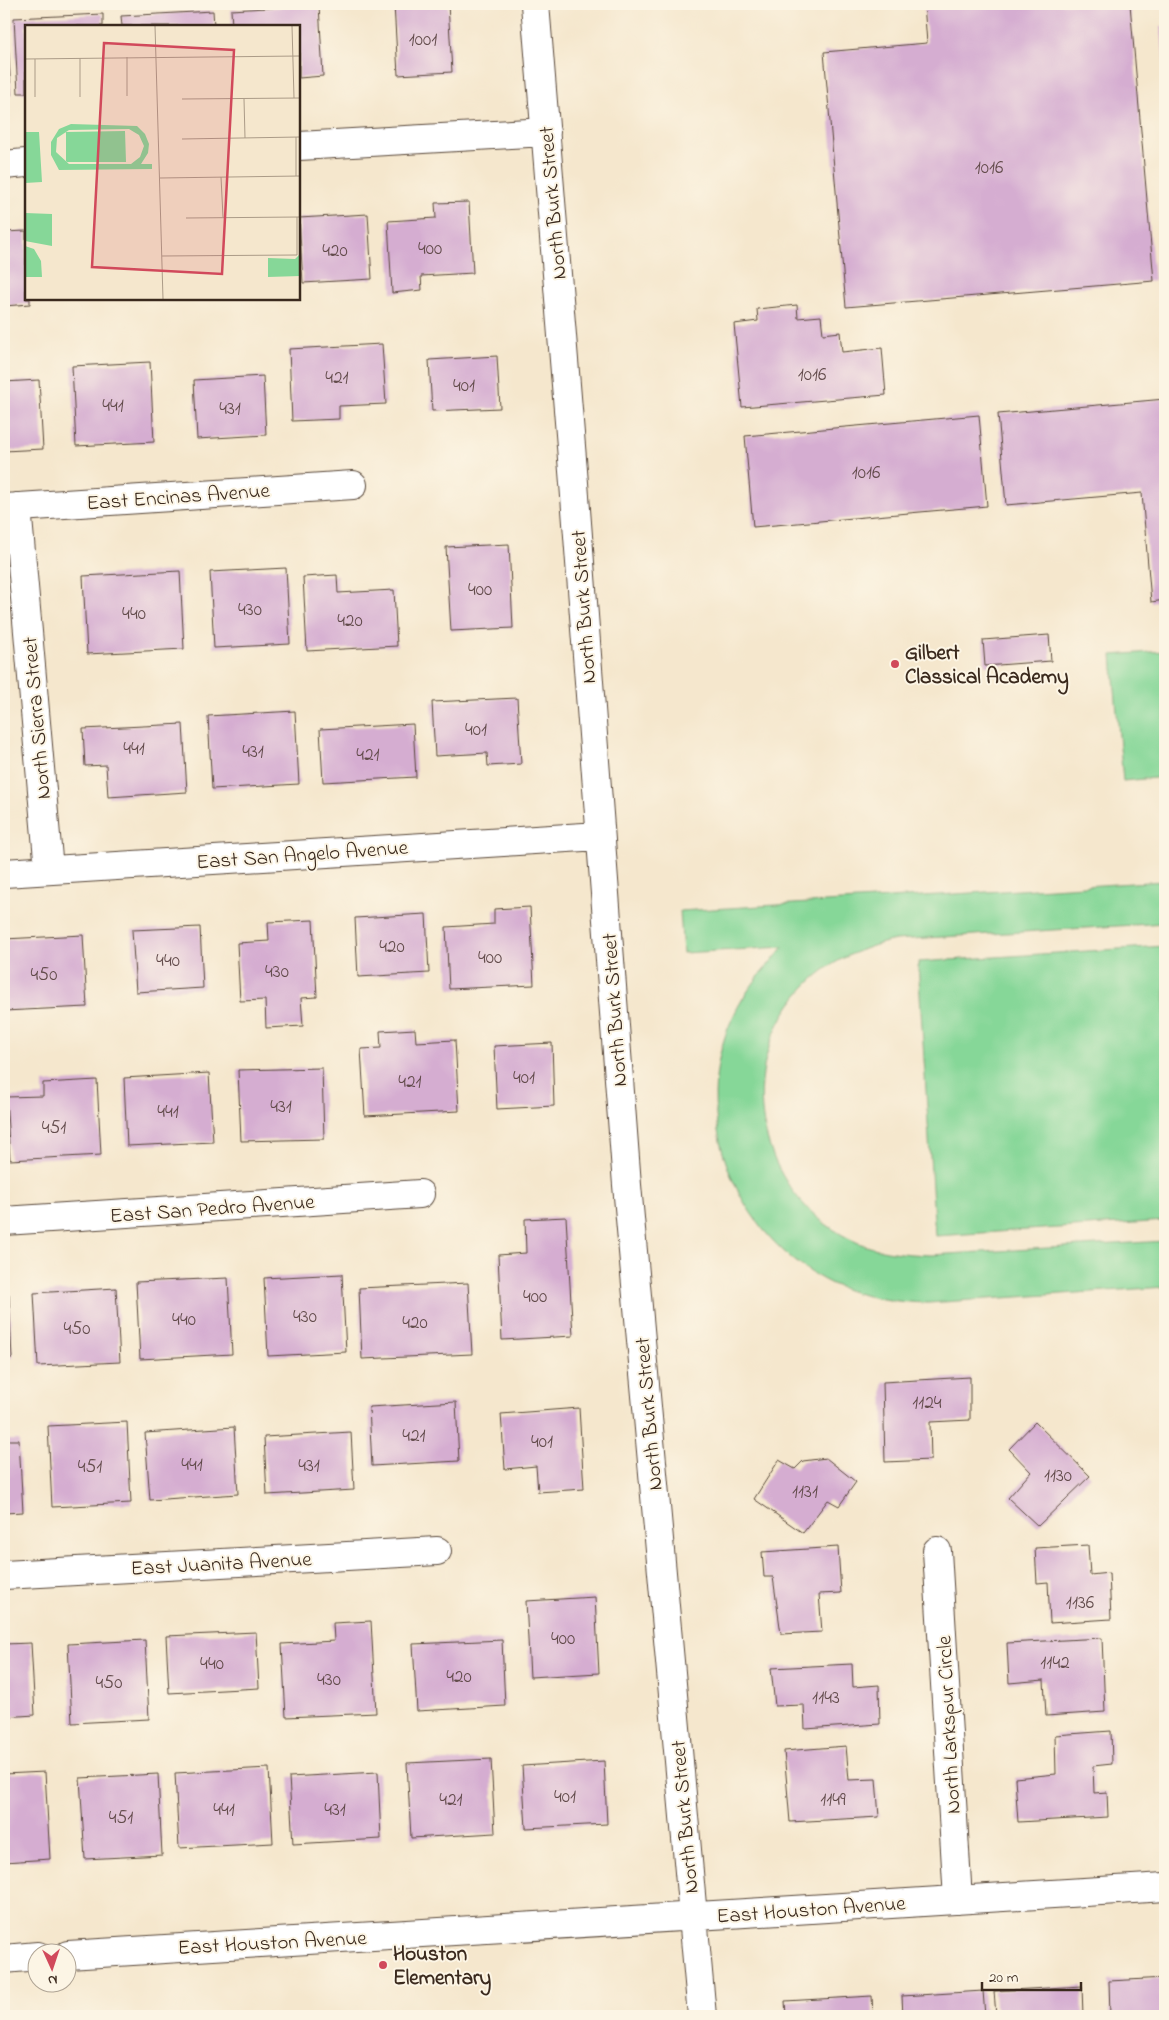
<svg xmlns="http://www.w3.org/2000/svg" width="1169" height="2020" font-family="'Indie Flower',sans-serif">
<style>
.green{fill:#86d798;stroke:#60805b}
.building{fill:#d5add1}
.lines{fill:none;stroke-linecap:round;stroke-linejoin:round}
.minor-casing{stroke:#574638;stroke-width:30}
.minor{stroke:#fff;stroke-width:28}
.poi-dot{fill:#d1495b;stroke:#fcf5e5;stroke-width:2}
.labels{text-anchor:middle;stroke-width:4;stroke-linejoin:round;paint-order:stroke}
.number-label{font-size:19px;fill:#624b4b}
.street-label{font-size:21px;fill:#3b2a1e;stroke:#fcf5e5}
.poi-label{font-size:21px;font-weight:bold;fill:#3b2a1e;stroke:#fcf5e5;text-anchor:start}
.inset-road{fill:none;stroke:#ab9b87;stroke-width:1}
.view{fill:#d1495b;fill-opacity:0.15;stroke:#d1495b;stroke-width:2.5}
.inset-edge{fill:none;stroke:#3b2a1e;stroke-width:2.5}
</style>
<rect width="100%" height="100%" fill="#fcf5e5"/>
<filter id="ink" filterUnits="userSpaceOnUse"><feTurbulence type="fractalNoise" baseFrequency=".02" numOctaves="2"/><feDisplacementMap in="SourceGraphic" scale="10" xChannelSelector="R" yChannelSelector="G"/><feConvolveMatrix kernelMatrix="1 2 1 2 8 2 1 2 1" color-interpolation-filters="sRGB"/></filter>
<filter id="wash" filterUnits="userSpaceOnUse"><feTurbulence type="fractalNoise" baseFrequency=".0096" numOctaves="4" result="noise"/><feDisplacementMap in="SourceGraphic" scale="20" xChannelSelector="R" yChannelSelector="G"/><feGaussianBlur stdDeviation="1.12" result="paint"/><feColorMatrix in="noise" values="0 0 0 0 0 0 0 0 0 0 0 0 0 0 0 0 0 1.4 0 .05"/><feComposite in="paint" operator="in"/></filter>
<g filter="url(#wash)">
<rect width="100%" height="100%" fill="#f5e7cd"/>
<path class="green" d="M1165,651V777L1123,781L1112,655Z
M1165,881V923L895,940C860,948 827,962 803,989C731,1068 756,1192 850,1239C875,1252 903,1254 931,1255L1165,1241V1287L928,1303C895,1302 863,1298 832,1284C736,1238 686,1116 733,1017C745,990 764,970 784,947L683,953L680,911Z
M1165,946V1221L935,1236L918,962Z"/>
<g id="blocks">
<path class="building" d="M394,4H448L452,72L398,75Z
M924,4H1130L1154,281L846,307L824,52L927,43Z
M319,5L323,76L299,78V26H232L231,10Z
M213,11L214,26H122L121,16Z
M103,14V26H26V93H18L14,18Z
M4,23H7L11,95H4Z
M1161,27H1165V66H1164Z
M469,202L473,273L421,276L422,290L392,293L388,221L436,218L435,203Z
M368,214L372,279L303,283L299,218Z
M26,231V299H30V304L4,306V232Z
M797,305L798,318L821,316L823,334L840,332L842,352L882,348L886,395L742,407L734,324L758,321L757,309Z
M382,344L386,404L339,406V419L292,421L289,349Z
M497,356L500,408L432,411L429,360Z
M150,362L154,442L76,446L72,366Z
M263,376L266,435L197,439L194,380Z
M39,380L43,449L4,451V382Z
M1165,399V600L1151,602L1142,493L1006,505L998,414Z
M979,415L987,506L753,527L745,436Z
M509,544L513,628L451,631L446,547Z
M286,568L290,644L214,648L210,572Z
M180,571L184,649L87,654L83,576Z
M337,575L338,593L394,590L397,646L307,651L303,577Z
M1049,635L1051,661L985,666L983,640Z
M517,698L521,764L488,766L487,753L435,756L432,702Z
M295,711L299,784L212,789L208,716Z
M183,724L187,792L108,797L106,765L85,766L83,729Z
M413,724L416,777L323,782L320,729Z
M530,907L534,985L449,989L446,927L494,924V909Z
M426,914L429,973L358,977L355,918Z
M313,920L317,997L301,998L303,1026L266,1028L265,1000L240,1001L237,943L269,941L268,922Z
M200,927L203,988L136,992L132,930Z
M83,935L87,1007L4,1011V939Z
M415,1029L416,1042L455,1040L459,1111L365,1116L361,1049L381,1048L380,1031Z
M552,1043L554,1106L497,1109L494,1046Z
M322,1068L324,1139L241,1141L238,1070Z
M209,1073L213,1142L127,1146L124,1078Z
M97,1080L101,1155L10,1160L6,1097L43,1096V1083Z
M566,1217L573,1336L502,1340L498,1255L526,1253L525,1219Z
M342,1274L346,1352L268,1356L264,1278Z
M228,1278L232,1354L140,1359L136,1282Z
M468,1283L472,1354L362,1359L359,1288Z
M116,1288L120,1362L38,1366L34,1293Z
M4,1295H9L12,1358H4Z
M970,1377V1420L930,1422L931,1460L885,1462L883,1382Z
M456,1402L459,1461L372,1466L369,1407Z
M579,1408L584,1489L538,1492L536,1466L505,1469L501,1414Z
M127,1422L131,1503L52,1507L48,1426Z
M1035,1422L1090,1476L1038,1526L1008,1498L1031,1472L1009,1449Z
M234,1427L238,1494L150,1500L145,1433Z
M351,1432L354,1490L267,1495L264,1437Z
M4,1440H19L23,1512L4,1513Z
M826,1458L856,1482L839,1506L828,1500L803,1533L754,1499L779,1460L795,1469L803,1461Z
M1088,1545L1090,1575L1109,1573L1111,1619L1050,1623L1048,1582L1037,1583L1035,1548Z
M838,1547L841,1593L819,1594L822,1632L781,1634L773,1577H764L762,1552Z
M595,1597L599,1673L530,1677L526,1601Z
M371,1621L376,1713L286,1717L282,1644L334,1641L333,1623Z
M256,1632L259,1688L169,1693L166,1636Z
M1102,1638L1105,1712L1046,1716L1044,1680L1009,1683L1007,1643Z
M145,1640L149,1719L72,1723L68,1644Z
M502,1640L505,1706L417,1711L413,1644Z
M31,1643L35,1715L4,1717V1644Z
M852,1664L853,1687L879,1685L880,1724L805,1729L804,1705L775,1706L771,1668Z
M1111,1731L1112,1764L1093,1766L1094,1793L1107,1792L1108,1817L1018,1822L1015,1778L1056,1774L1055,1735Z
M846,1746L849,1780L876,1779L879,1817L790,1822L784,1751Z
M491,1759L495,1833L411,1838L407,1763Z
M604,1761L607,1824L526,1828L522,1766Z
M269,1768L273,1843L179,1848L175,1773Z
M45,1772L50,1859L4,1862V1774Z
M378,1772L381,1839L293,1844L289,1777Z
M158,1774L162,1855L85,1859L80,1778Z
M1165,1978V2016H1110L1109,1981Z
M1082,1986L1083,2016H996L994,1991Z
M983,1991L985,2016H903L902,1996Z
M872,1996L873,2016H786L785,2001Z"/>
</g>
</g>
<g filter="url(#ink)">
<use href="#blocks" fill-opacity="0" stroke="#574638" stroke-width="1"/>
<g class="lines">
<defs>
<path id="minor" d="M535,4L574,483L627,1185L702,2016
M299,146L546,132
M4,165L26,163
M17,507L49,870
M4,508L353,485
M4,873L600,836
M4,1221L420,1194
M937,1551L958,1900
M4,1575L437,1551
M68,1955L1165,1887
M4,1959L38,1956"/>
</defs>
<use href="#minor" class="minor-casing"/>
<use href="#minor" class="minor"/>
</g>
</g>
<g class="poi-dot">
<circle cx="895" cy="664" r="5"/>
<circle cx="383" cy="1965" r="5"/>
</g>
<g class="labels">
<g class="number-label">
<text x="423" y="45">1001</text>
<text x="989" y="173">1016</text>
<text x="430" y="254">400</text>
<text x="335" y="256">420</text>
<text x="812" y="380">1016</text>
<text x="337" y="383">421</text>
<text x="464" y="391">401</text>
<text x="113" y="411">441</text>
<text x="230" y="414">431</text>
<text x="866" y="478">1016</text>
<text x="480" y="595">400</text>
<text x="250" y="615">430</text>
<text x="134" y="619">440</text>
<text x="350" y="626">420</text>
<text x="476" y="735">401</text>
<text x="134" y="754">441</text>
<text x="253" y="757">431</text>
<text x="368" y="760">421</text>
<text x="392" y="952">420</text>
<text x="490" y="963">400</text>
<text x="168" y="966">440</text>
<text x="277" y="977">430</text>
<text x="44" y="980">450</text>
<text x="524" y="1083">401</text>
<text x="410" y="1087">421</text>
<text x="281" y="1112">431</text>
<text x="168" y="1117">441</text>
<text x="54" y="1133">451</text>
<text x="535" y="1302">400</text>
<text x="305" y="1322">430</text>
<text x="184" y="1325">440</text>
<text x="415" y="1328">420</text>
<text x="77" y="1334">450</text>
<text x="927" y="1408">1124</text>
<text x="414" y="1441">421</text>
<text x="542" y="1447">401</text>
<text x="192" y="1470">441</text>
<text x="309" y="1471">431</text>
<text x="90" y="1472">451</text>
<text x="1058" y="1481">1130</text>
<text x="805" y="1497">1131</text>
<text x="1080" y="1608">1136</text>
<text x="563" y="1644">400</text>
<text x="1055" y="1668">1142</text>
<text x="212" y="1669">440</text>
<text x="459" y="1682">420</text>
<text x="329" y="1685">430</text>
<text x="109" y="1688">450</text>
<text x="826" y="1703">1143</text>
<text x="565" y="1802">401</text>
<text x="451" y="1805">421</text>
<text x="833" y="1805">1149</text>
<text x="224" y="1815">441</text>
<text x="335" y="1815">431</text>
<text x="121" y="1823">451</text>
</g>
<g class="street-label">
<text transform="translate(552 203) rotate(-95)" y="7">North Burk Street</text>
<text transform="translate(178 496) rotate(-4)" y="7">East Encinas Avenue</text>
<text transform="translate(583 607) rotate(-94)" y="7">North Burk Street</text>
<text transform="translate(36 718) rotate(-95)" y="7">North Sierra Street</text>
<text transform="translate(302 854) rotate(-4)" y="7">East San Angelo Avenue</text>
<text transform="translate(614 1010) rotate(-94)" y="7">North Burk Street</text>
<text transform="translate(212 1208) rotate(-4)" y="7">East San Pedro Avenue</text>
<text transform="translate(648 1414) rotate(-95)" y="7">North Burk Street</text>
<text transform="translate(221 1563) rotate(-3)" y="7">East Juanita Avenue</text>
<text transform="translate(948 1725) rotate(-93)" y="7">North Larkspur Circle</text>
<text transform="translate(684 1817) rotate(-95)" y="7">North Burk Street</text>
<text transform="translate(811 1909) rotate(-4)" y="7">East Houston Avenue</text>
<text transform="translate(272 1942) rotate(-3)" y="7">East Houston Avenue</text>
</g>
<g class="poi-label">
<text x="905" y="659">Gilbert<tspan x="905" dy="24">Classical Academy</tspan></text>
<text x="393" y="1960">Houston<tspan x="393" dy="24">Elementary</tspan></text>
</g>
</g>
<g transform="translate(25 25)">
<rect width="275" height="275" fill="#f5e7cd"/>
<path d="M46,99L112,101L120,109L124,119L123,128L116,139H127V144L34,145L26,130V117L34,104ZM104,104L114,110L119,121L115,132L106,139H44L31,127L32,113L44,105ZM100,106L101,137H41V107ZM0,107H14L17,157L0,158ZM0,188L27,189V221L0,216ZM0,221L9,224L16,236L17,252H0ZM275,229V251L243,252V233L270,234Z" fill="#86d798" fill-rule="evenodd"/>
<path class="inset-road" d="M130,1L138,274M267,1L269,73M102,32V71M0,34L275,31M10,34V72M55,72V33M157,74L275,73M219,74L220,113M271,112V151M157,114L275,112M196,152L198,192M135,153L275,151M161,193L275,192M137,231L272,230V192"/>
<path class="view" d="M79,18L209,25L197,249L67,242Z"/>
<rect width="275" height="275" class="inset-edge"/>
</g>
<rect width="1169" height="2020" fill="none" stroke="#fcf5e5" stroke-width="20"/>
<g transform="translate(52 1968) rotate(177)"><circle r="24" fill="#fcf5e5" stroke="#afa495"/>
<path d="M0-4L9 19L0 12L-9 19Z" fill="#d1495b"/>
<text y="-8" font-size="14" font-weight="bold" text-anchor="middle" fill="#3b2a1e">N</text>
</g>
<path d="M982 1982v8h99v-8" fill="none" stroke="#3b2a1e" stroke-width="2.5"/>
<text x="989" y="1982" font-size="15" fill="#3b2a1e" stroke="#fcf5e5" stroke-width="4" paint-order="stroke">20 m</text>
</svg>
